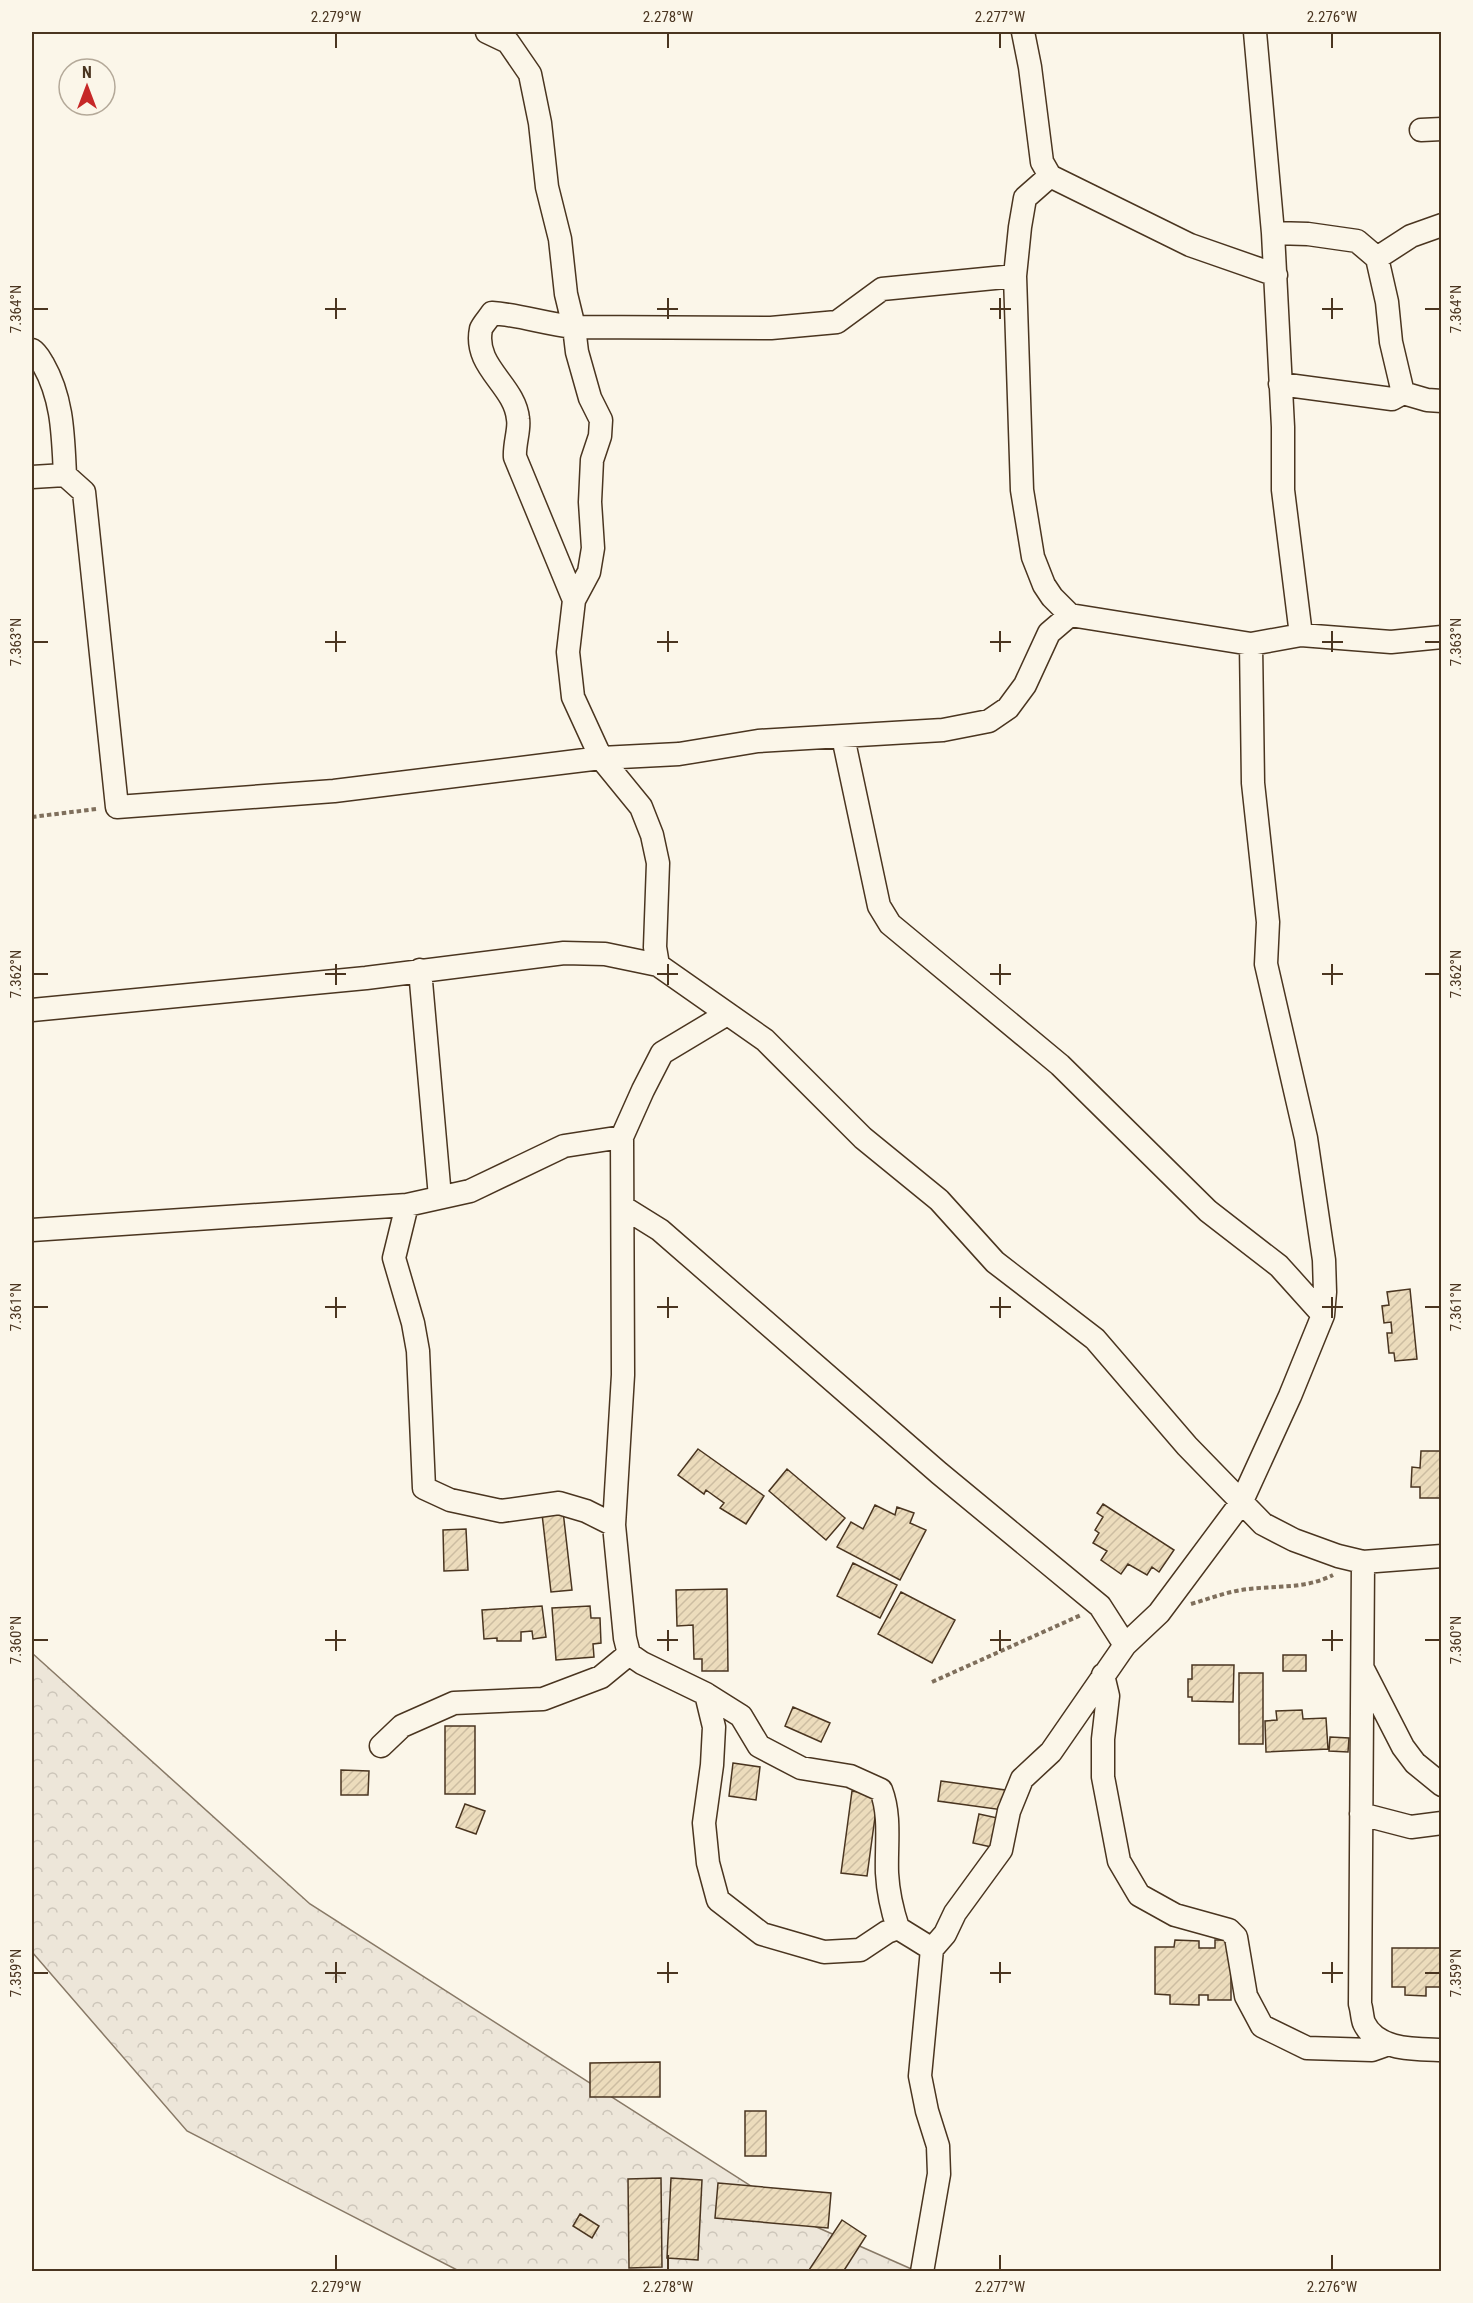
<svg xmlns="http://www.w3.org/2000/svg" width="1473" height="2303" font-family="'Roboto Condensed',sans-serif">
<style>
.forest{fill:url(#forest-crowns);stroke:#887966;stroke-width:1.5}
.building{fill:url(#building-hatch);stroke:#4a3520;stroke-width:1.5}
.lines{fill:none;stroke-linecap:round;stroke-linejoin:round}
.minor-casing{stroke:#4a3520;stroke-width:25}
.path{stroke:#7f6f5c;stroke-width:4;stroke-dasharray:4.5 3;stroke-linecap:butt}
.minor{stroke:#fbf6e9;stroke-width:22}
.ticks{fill:none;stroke:#4a3520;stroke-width:2}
.neatline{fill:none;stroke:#4a3520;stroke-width:2}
.ticks-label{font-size:15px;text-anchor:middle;fill:#4a3520}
</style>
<defs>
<pattern id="forest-crowns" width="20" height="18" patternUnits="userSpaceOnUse" patternTransform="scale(1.5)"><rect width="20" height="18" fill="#ede6d9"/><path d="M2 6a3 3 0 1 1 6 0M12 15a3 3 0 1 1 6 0" fill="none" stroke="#cdc6ba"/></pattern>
<pattern id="building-hatch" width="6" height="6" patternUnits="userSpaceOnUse" patternTransform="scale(1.5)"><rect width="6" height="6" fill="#ecdcbc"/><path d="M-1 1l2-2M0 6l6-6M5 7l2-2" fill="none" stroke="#ccbda1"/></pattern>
</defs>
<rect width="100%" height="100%" fill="#fbf6e9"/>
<path class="forest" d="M32,1653L310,1904L812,2225L916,2271H459L187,2131L32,1952Z"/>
<path class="building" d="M1410,1289L1417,1359L1395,1361L1394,1353H1389L1387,1333H1392L1391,1322L1384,1323L1382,1306L1389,1305L1387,1292Z
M698,1449L764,1496L746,1524L720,1508L724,1503L706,1490L704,1494L678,1475Z
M1421,1451H1442V1498H1420V1487H1411L1412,1467L1420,1468Z
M787,1469L845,1518L826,1540L769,1491Z
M1103,1504L1174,1550L1159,1572L1152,1567L1147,1575L1128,1564L1121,1574L1101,1560L1107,1551L1093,1543L1099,1533L1095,1530L1103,1517L1097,1513Z
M875,1505L895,1515L897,1507L914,1513L910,1523L926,1530L900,1580L837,1547L851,1522L863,1529Z
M563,1511L572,1590L551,1592L542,1514Z
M466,1529L468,1570L444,1571L443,1530Z
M853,1563L897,1585L880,1618L837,1596Z
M727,1589L728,1671H702V1659H694L693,1625L677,1626L676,1590Z
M901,1592L955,1620L932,1663L878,1634Z
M542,1606L546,1637L533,1639L532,1631L521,1632V1641H497V1638L484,1639L482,1610Z
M590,1606L591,1618H600L601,1643L593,1644L594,1657L556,1660L552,1608Z
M1283,1655H1306V1671H1283Z
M1192,1665H1234L1233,1702L1192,1701V1697H1188V1679H1192Z
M1239,1673H1263V1744H1239Z
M793,1707L830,1723L821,1742L785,1726Z
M1302,1710L1303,1719L1326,1718L1328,1749L1266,1752L1265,1721L1277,1720L1276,1711Z
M445,1726H475V1794H445Z
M1330,1737L1349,1738L1348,1752L1329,1751Z
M733,1763L760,1767L756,1800L729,1796Z
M341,1770L369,1771L368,1795H341Z
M941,1781L1005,1790L1003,1810L938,1801Z
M852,1791L878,1795L867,1876L841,1873Z
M465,1804L485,1811L476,1834L456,1827Z
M979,1814L1002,1819L996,1848L973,1843Z
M1175,1940L1199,1941V1948H1215V1940H1231V2000H1208V1995H1199V2005L1170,2004V1995L1155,1994V1947H1174Z
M1392,1948H1442V1987H1426V1996L1405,1995V1987H1392Z
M660,2062V2097H590V2063Z
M745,2111H766V2156H745Z
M661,2178L662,2267L629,2268L628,2179Z
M671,2178L702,2180L698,2260L667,2258Z
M718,2183L831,2193L828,2228L715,2218Z
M580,2214L599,2226L592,2238L573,2226Z
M842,2220L866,2236L843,2272H812L809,2270Z"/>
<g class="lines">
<defs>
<path id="minor" d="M487,32L508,42L530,74L540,123L547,187L560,239L566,294L574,327L577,352L590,398L601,420L600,436L592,460L590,502L593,548L589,572L574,600
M1023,32L1030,67L1042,162L1050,176L1190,245L1276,275
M1255,32L1273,233L1283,427V490L1301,635
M1421,130L1442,129
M1050,176L1025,198L1020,227L1015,276L1022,490L1033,557L1044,585L1052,597L1070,615L1251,644L1301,635L1391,642L1442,637
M1273,233L1308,234L1357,241L1377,258L1387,302L1391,342L1403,393L1427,400L1442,401
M1377,258L1411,236L1442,225
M1015,276L882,289L837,322L771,328L574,327C546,324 520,315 492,313C489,318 483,324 481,329C473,367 515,385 518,419C520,429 514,444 515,457L574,600L568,652L573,697L601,758L641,807L652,835L658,863L655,947L658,965L765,1040L863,1138L939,1200L995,1262L1095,1339L1187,1446L1263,1524L1294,1540L1338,1556L1363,1562L1442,1556
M32,350C37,353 40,359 43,364C63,399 63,436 65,475
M1280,384L1392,399L1403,393
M32,477L65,475L84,492L117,807L334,791L601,758L679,754L758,741L943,730L989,721L1008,708L1025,685L1049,633L1070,615
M843,737L879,906L890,924L1060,1065L1208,1211L1279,1266L1323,1315
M420,970L440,1197
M32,1010L366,978L564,953L605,954L658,965
M727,1014L662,1053L643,1090L622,1137L623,1375L614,1525L625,1638L629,1654L642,1663L706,1694L714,1727L712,1765L704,1823L708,1863L718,1900L762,1934L824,1952L860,1950L887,1932L898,1928L932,1949
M407,1205L394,1258L413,1323L418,1351L424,1488L450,1500L501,1511L559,1503L586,1511L614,1525
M623,1207L660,1230L939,1473L1100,1606L1125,1645
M32,1230L407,1205L470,1191L564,1146L622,1137
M1363,1562L1360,2004C1362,2010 1362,2018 1364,2023C1377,2051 1416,2049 1442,2050
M1363,1669L1403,1747L1415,1763L1442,1785
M1103,1675L1108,1696L1103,1739V1777L1119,1861L1139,1895L1175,1915L1229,1930L1236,1937L1246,1996L1262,2026L1307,2048L1372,2050L1389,2044
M706,1694L741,1716L759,1746L801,1768L850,1776L881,1790C891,1816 886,1845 887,1873C888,1892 892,1910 898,1928
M381,1746L402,1726L454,1703L543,1699L601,1677L629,1654
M1361,1814L1411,1827L1442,1823
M922,2272L939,2174L938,2146L927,2111L920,2076L932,1949L945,1934L955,1913L1001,1850L1009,1811L1022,1779L1051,1752L1125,1645L1159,1613L1241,1503L1290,1396L1323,1315L1325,1292L1324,1260L1306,1138L1266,964L1268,922L1253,783L1251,644"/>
</defs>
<use href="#minor" class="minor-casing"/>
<path class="path" d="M32,817L96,809
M1191,1604C1208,1599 1224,1593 1241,1590C1272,1585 1304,1590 1333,1575
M932,1682L1081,1615"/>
<use href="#minor" class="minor"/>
</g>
<path class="ticks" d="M336,33V48M668,33V48M1000,33V48M1332,33V48M336,298V319M668,298V319M1000,298V319M1332,298V319M33,309H48M325,309H346M657,309H678M990,309H1011M1322,309H1343M1425,309H1440M336,631V652M668,631V652M1000,631V652M1332,631V652M33,642H48M325,642H346M657,642H678M990,642H1011M1322,642H1343M1425,642H1440M336,964V985M668,964V985M1000,964V985M1332,964V985M33,974H48M325,974H346M657,974H678M990,974H1011M1322,974H1343M1425,974H1440M336,1297V1318M668,1297V1318M1000,1297V1318M1332,1297V1318M33,1307H48M325,1307H346M657,1307H678M990,1307H1011M1322,1307H1343M1425,1307H1440M336,1630V1651M668,1630V1651M1000,1630V1651M1332,1630V1651M33,1640H48M325,1640H346M657,1640H678M990,1640H1011M1322,1640H1343M1425,1640H1440M336,1962V1983M668,1962V1983M1000,1962V1983M1332,1962V1983M33,1973H48M325,1973H346M657,1973H678M990,1973H1011M1322,1973H1343M1425,1973H1440M336,2255V2270M668,2255V2270M1000,2255V2270M1332,2255V2270"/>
<rect width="1473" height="2303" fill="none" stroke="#fbf6e9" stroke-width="66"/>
<g transform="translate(87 87)"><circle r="28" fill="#fbf6e9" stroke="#b4a999" stroke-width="1.5"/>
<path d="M0-4.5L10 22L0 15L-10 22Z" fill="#c62828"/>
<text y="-9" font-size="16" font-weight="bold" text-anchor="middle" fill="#4a3520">N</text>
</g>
<rect x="33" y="33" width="1407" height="2237" class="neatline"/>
<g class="ticks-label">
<text x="336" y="22">2.279°W</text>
<text x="668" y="22">2.278°W</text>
<text x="1000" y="22">2.277°W</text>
<text x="1332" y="22">2.276°W</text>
<text transform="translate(16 309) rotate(-90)" y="5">7.364°N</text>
<text transform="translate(1456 309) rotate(-90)" y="5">7.364°N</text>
<text transform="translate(16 642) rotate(-90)" y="5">7.363°N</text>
<text transform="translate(1456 642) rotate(-90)" y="5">7.363°N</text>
<text transform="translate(16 974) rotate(-90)" y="5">7.362°N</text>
<text transform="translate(1456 974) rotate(-90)" y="5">7.362°N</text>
<text transform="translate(16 1307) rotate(-90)" y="5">7.361°N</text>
<text transform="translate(1456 1307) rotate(-90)" y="5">7.361°N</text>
<text transform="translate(16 1640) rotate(-90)" y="5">7.360°N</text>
<text transform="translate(1456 1640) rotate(-90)" y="5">7.360°N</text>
<text transform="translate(16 1973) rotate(-90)" y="5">7.359°N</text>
<text transform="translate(1456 1973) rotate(-90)" y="5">7.359°N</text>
<text x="336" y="2292">2.279°W</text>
<text x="668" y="2292">2.278°W</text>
<text x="1000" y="2292">2.277°W</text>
<text x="1332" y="2292">2.276°W</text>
</g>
</svg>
